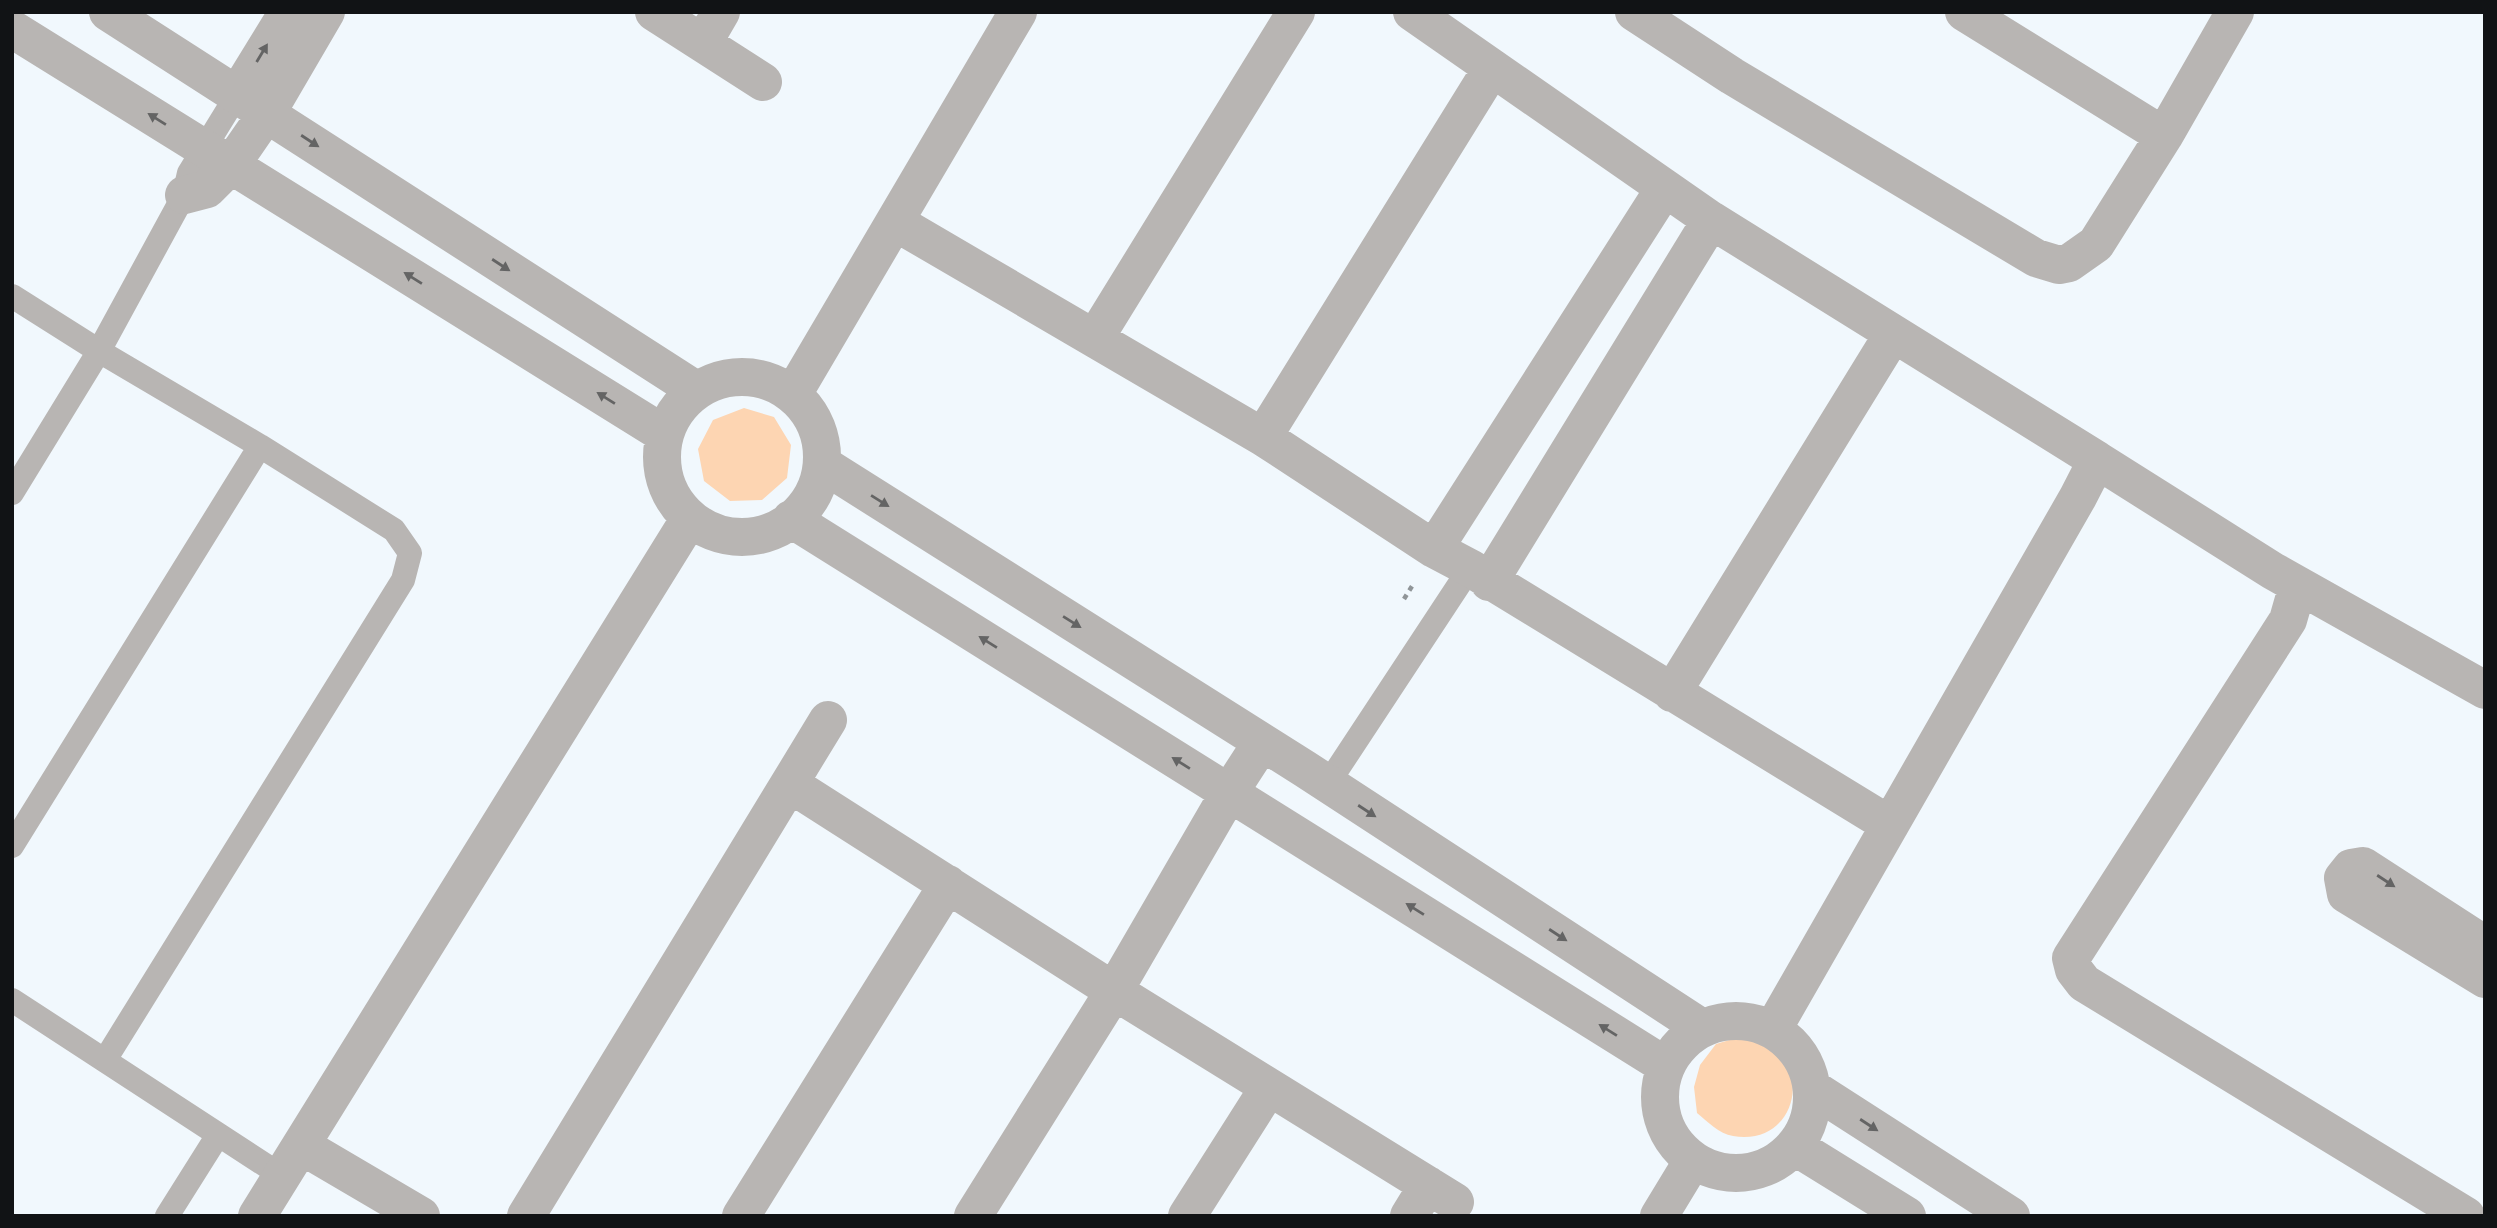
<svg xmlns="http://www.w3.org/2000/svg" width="2497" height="1228" font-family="Arial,sans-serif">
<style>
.green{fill:#fdd5b2}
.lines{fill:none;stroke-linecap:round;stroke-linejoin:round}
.path{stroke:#909598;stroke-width:4.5;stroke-dasharray:5 5;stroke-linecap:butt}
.lane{stroke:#b8b5b3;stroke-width:24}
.street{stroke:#b8b5b3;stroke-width:38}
.oneway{fill:#646464}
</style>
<rect width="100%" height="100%" fill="#f1f8fd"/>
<path class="green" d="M744,408L774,417L791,445L787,478L762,500L730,501L704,481L698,449L713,420Z
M1743,1036C1818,1047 1803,1148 1733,1136C1719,1134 1707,1121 1697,1113L1694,1087L1700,1065L1716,1044Z"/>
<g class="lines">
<path class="path" d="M1404,599L1414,583"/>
<path class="lane" d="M12,296L99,351L260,446L394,530L410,553L403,580L105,1060
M12,493L99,351L184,195L189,173L237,95
M1327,785L1470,568
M12,846L260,446
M12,1000L282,1176
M167,1216L218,1135"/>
<path class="street" d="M108,12L696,390
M654,12L763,82
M1412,12L1711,220L1489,582
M1634,12L1732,76L2036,258L2059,265L2069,263L2096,244L2164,136L2235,12
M1964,12L2164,136
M12,29L664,434
M703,43L721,12
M237,95L288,12
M184,195L207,189L231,165L267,113L326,12
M1711,220L2097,460
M895,222L1263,437L1434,549L1470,568L1890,825
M1095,338L1296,12
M662 457a80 80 0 1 1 160 0a80 80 0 1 1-160 0Z
M793,394L1018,12
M1263,437L1492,68
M822,464L1305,769L1702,1028
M791,519L1666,1066
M1434,549L1664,189
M2298,585L2485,690
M1672,693L1893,334
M790,784L1114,991L1455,1202
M2485,945L2363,866L2351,868L2343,878L2346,894L2485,979
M1660 1097a76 76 0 1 1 152 0a76 76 0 1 1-152 0Z
M1773,1029L2078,497L2097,460L2273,571L2298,585L2288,620L2071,958L2074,970L2084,983L2466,1216
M1812,1088L2011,1216
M302,1146L421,1216
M1794,1146L1907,1216
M257,1216L690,518
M526,1216L828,720
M741,1216L948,884
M973,1216L1114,991L1229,793L1262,742
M1187,1216L1269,1087
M1409,1216L1428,1185
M1659,1216L1693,1160"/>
</g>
<defs><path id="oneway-solid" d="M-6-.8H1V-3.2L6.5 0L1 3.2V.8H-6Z" transform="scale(1.75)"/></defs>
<g class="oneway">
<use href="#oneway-solid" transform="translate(262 53) rotate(-59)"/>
<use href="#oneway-solid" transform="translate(157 119) rotate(-148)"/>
<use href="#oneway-solid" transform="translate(310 141) rotate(33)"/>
<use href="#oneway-solid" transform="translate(501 265) rotate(33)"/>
<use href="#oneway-solid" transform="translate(413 278) rotate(-148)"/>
<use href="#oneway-solid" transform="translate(606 398) rotate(-148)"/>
<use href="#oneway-solid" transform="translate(880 501) rotate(32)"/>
<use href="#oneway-solid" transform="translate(1072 622) rotate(32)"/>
<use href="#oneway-solid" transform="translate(988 642) rotate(-148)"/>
<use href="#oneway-solid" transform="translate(1181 763) rotate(-148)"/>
<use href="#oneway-solid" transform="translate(1367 811) rotate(33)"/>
<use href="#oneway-solid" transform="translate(2386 881) rotate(33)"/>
<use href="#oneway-solid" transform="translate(1415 909) rotate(-148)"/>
<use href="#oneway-solid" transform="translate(1558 935) rotate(33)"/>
<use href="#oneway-solid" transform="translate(1608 1030) rotate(-148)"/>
<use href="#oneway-solid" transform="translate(1869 1125) rotate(33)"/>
</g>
<rect width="2497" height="1228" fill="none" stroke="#111315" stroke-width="28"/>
</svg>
